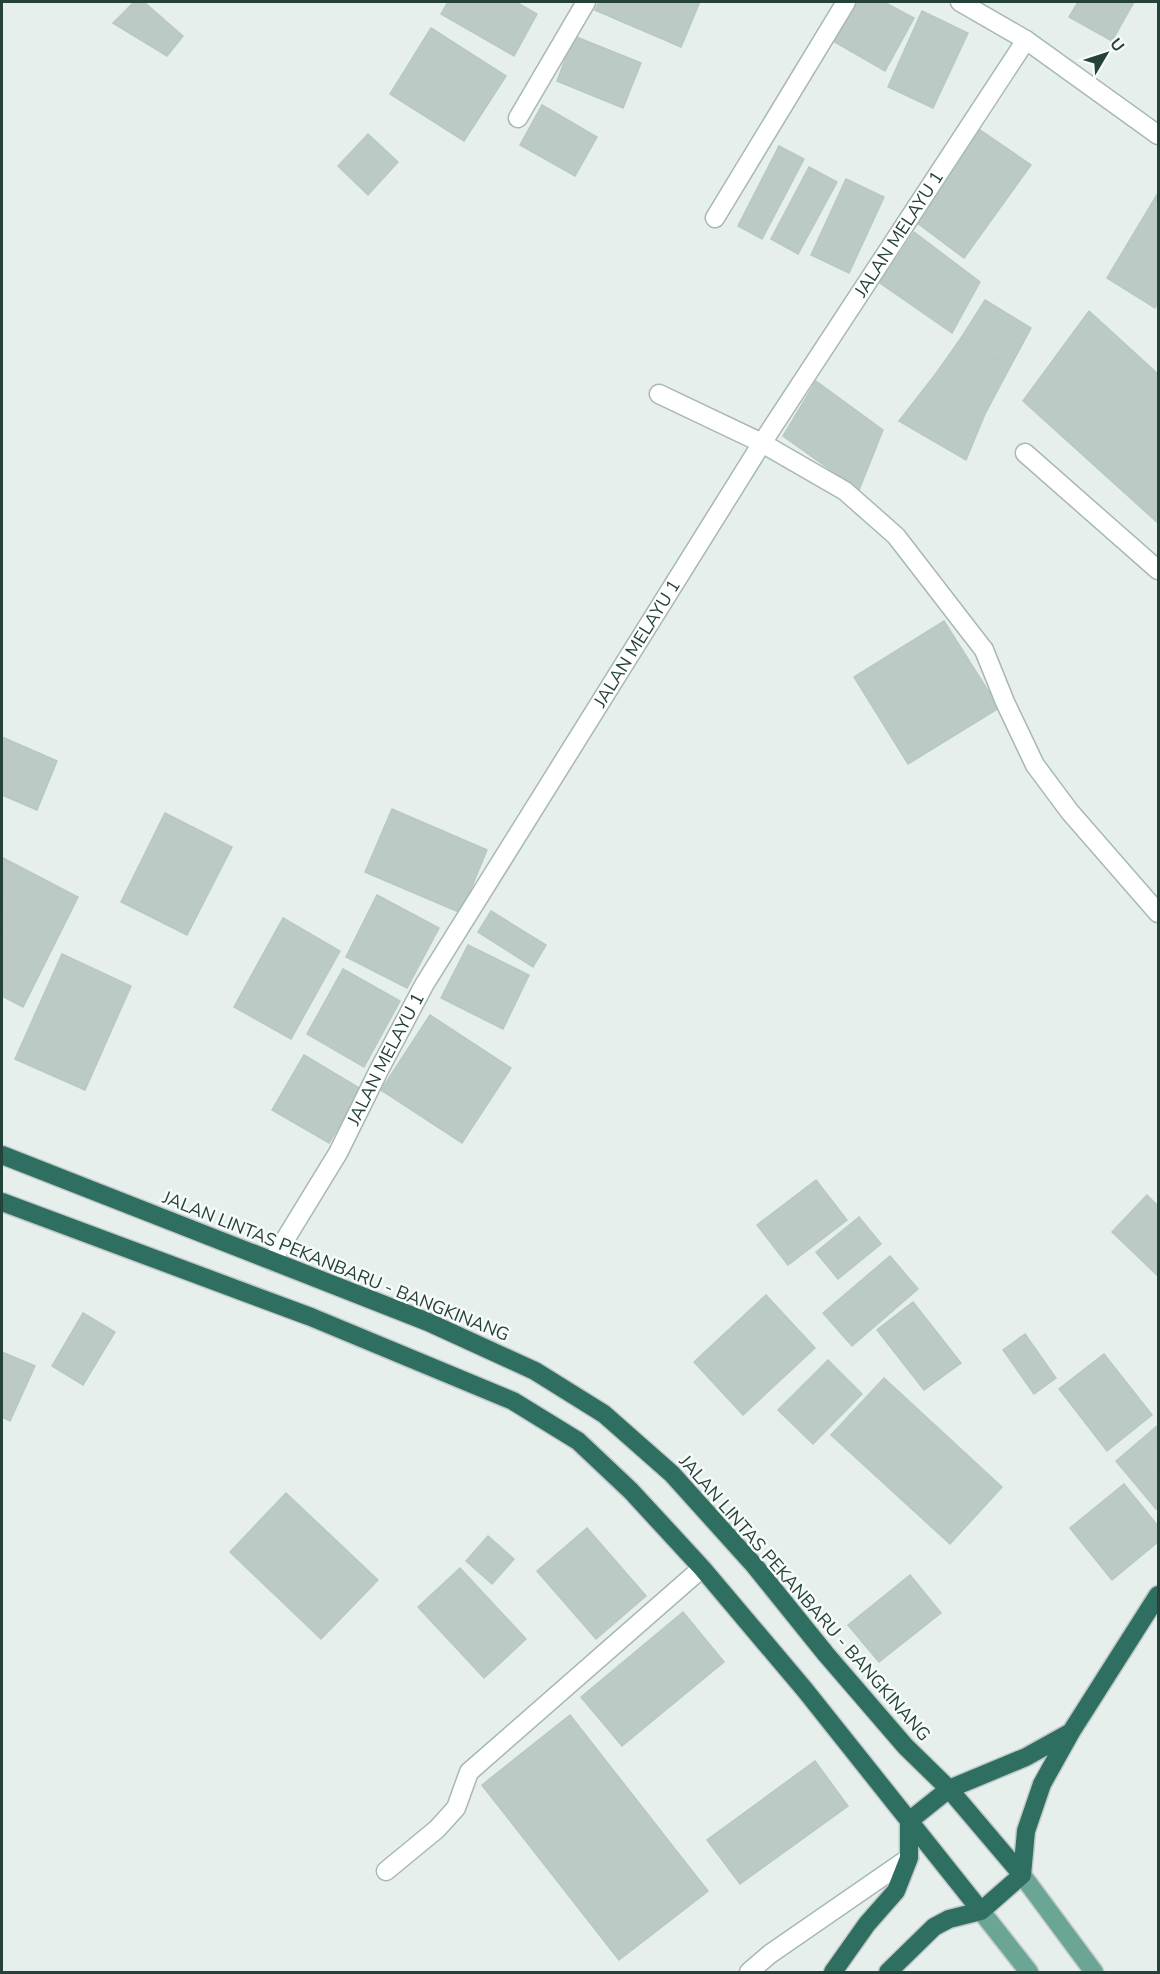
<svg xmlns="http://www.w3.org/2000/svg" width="1160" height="1974" font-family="'Nunito Sans',sans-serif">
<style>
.building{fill:#bbcac4;stroke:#b8c9c2;stroke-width:1.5}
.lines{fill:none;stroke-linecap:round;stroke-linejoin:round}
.lane-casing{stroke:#a8b8b2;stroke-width:21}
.street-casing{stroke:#a8b8b2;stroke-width:21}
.primary-casing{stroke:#c2cac8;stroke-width:21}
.highway-casing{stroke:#c2cac8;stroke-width:21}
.lane{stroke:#fff;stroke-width:18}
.street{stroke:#fff;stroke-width:18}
.primary{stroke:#6aa596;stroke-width:18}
.highway{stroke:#2f6f62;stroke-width:18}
.labels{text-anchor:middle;stroke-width:5;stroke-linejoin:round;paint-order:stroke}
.street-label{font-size:18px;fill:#24423a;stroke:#f7fbf9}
</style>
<rect width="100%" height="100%" fill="#e6efeb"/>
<path class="building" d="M134,2H144L183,36L167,56L113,23Z
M448,2H516L537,14L514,56L441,14Z
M599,2H694L699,4L681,47L595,10Z
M854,2H884L914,18L885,71L833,41Z
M1078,2H1134L1112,41L1069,17Z
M922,11L968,33L933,108L888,87Z
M431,28L506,76L464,141L390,94Z
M574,36L641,63L623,108L557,81Z
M542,105L597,137L575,176L520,145Z
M973,125L1031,165L964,258L912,219Z
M368,134L398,162L368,195L338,166Z
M779,146L804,159L762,239L738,226Z
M809,167L837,182L798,254L771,239Z
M846,179L884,197L849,273L811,255Z
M1158,193V302L1155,308L1107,278Z
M914,232L980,282L952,333L880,283Z
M985,300L1031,328L1010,367L961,338Z
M1089,311L1158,374V523L1023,401Z
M961,338L1010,367L985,414L934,376Z
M934,376L985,414L966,460L899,421Z
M816,381L883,430L859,490L783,436Z
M944,621L999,708L908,764L854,677Z
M2,737L57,761L37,810L2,795Z
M392,809L487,850L461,913L365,872Z
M165,813L232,847L187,935L121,902Z
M3,858L78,897L23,1007L2,996Z
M377,895L439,928L407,988L346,957Z
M491,911L546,945L533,967L478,932Z
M283,918L340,951L291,1039L234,1007Z
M468,945L529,975L503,1029L441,998Z
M62,954L131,986L85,1090L15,1059Z
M343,969L400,1001L364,1067L307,1034Z
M430,1015L511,1068L462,1143L381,1090Z
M304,1055L361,1089L329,1143L272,1110Z
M816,1180L847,1220L788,1265L757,1225Z
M1147,1195L1158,1206V1276L1112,1232Z
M859,1217L881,1244L838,1279L816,1252Z
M890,1256L918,1289L852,1346L823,1313Z
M766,1295L815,1348L743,1415L694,1362Z
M913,1302L961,1363L924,1390L877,1330Z
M83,1313L115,1332L83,1385L52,1366Z
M1025,1334L1056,1378L1034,1394L1003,1350Z
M2,1352L35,1366L10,1421L2,1417Z
M1104,1354L1152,1415L1107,1451L1059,1389Z
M828,1360L862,1394L813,1444L778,1410Z
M884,1378L1002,1487L950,1544L831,1435Z
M1157,1426L1158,1507L1156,1509L1116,1461Z
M1124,1484L1158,1526V1542L1112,1580L1070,1528Z
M286,1493L378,1580L321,1639L230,1552Z
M587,1528L646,1596L596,1639L537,1571Z
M488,1536L514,1559L492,1584L466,1561Z
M460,1568L526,1639L484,1678L418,1607Z
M910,1575L941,1613L879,1662L848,1625Z
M683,1612L724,1662L622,1746L581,1697Z
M570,1715L708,1891L619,1960L482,1785Z
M815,1761L848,1806L740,1884L707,1840Z"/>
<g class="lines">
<defs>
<path id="lane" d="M984,650L1005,702L1035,765L1070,812L1158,913
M386,1871L437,1829L456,1808L469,1772L702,1568
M749,1972L770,1954L909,1858"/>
<g id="street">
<path d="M960,2L1026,40L1158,135"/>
<path d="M518,118L586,2"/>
<path d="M715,218L846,2"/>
<path d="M659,394L762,443L845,491L896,536L984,650"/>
<path d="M1025,453L1158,570"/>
<path id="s1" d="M272,1261L338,1153L379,1070L424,985L762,443L1026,40"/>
</g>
<path id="primary" d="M1022,1875L1094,1972
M981,1911L1029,1972"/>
<path id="highway" d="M2,1155L428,1322L535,1371L604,1414L672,1474L754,1565L825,1653L906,1747L949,1789L1022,1875
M2,1202L311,1317L513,1401L578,1441L631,1491L702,1568L805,1690L981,1911
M1022,1875L1026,1831L1042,1784L1071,1732L1158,1595
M833,1972L867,1924L896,1891L909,1858V1821L949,1789L1026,1757L1071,1732
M888,1972L934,1927L949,1919L981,1911L1022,1875"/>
</defs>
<use href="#lane" class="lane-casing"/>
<use href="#street" class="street-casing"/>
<use href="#primary" class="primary-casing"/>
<use href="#highway" class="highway-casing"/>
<use href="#lane" class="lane"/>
<use href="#street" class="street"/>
<use href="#primary" class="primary"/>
<use href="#highway" class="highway"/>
</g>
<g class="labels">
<g class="street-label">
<text dy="6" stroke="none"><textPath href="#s1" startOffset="1204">JALAN MELAYU 1</textPath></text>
<text dy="6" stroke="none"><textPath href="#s1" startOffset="718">JALAN MELAYU 1</textPath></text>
<text dy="6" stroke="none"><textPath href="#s1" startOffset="232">JALAN MELAYU 1</textPath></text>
<text transform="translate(336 1266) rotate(22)" y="6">JALAN LINTAS PEKANBARU - BANGKINANG</text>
<text transform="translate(805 1598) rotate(49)" y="6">JALAN LINTAS PEKANBARU - BANGKINANG</text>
</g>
</g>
<rect width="1160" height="1974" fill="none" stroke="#24423a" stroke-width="6"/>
<g transform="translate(1106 54) rotate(51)" stroke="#f7fbf9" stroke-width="4.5" paint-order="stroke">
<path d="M0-4.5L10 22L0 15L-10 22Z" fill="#24423a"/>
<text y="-9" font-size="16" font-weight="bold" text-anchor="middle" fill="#24423a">U</text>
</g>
</svg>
